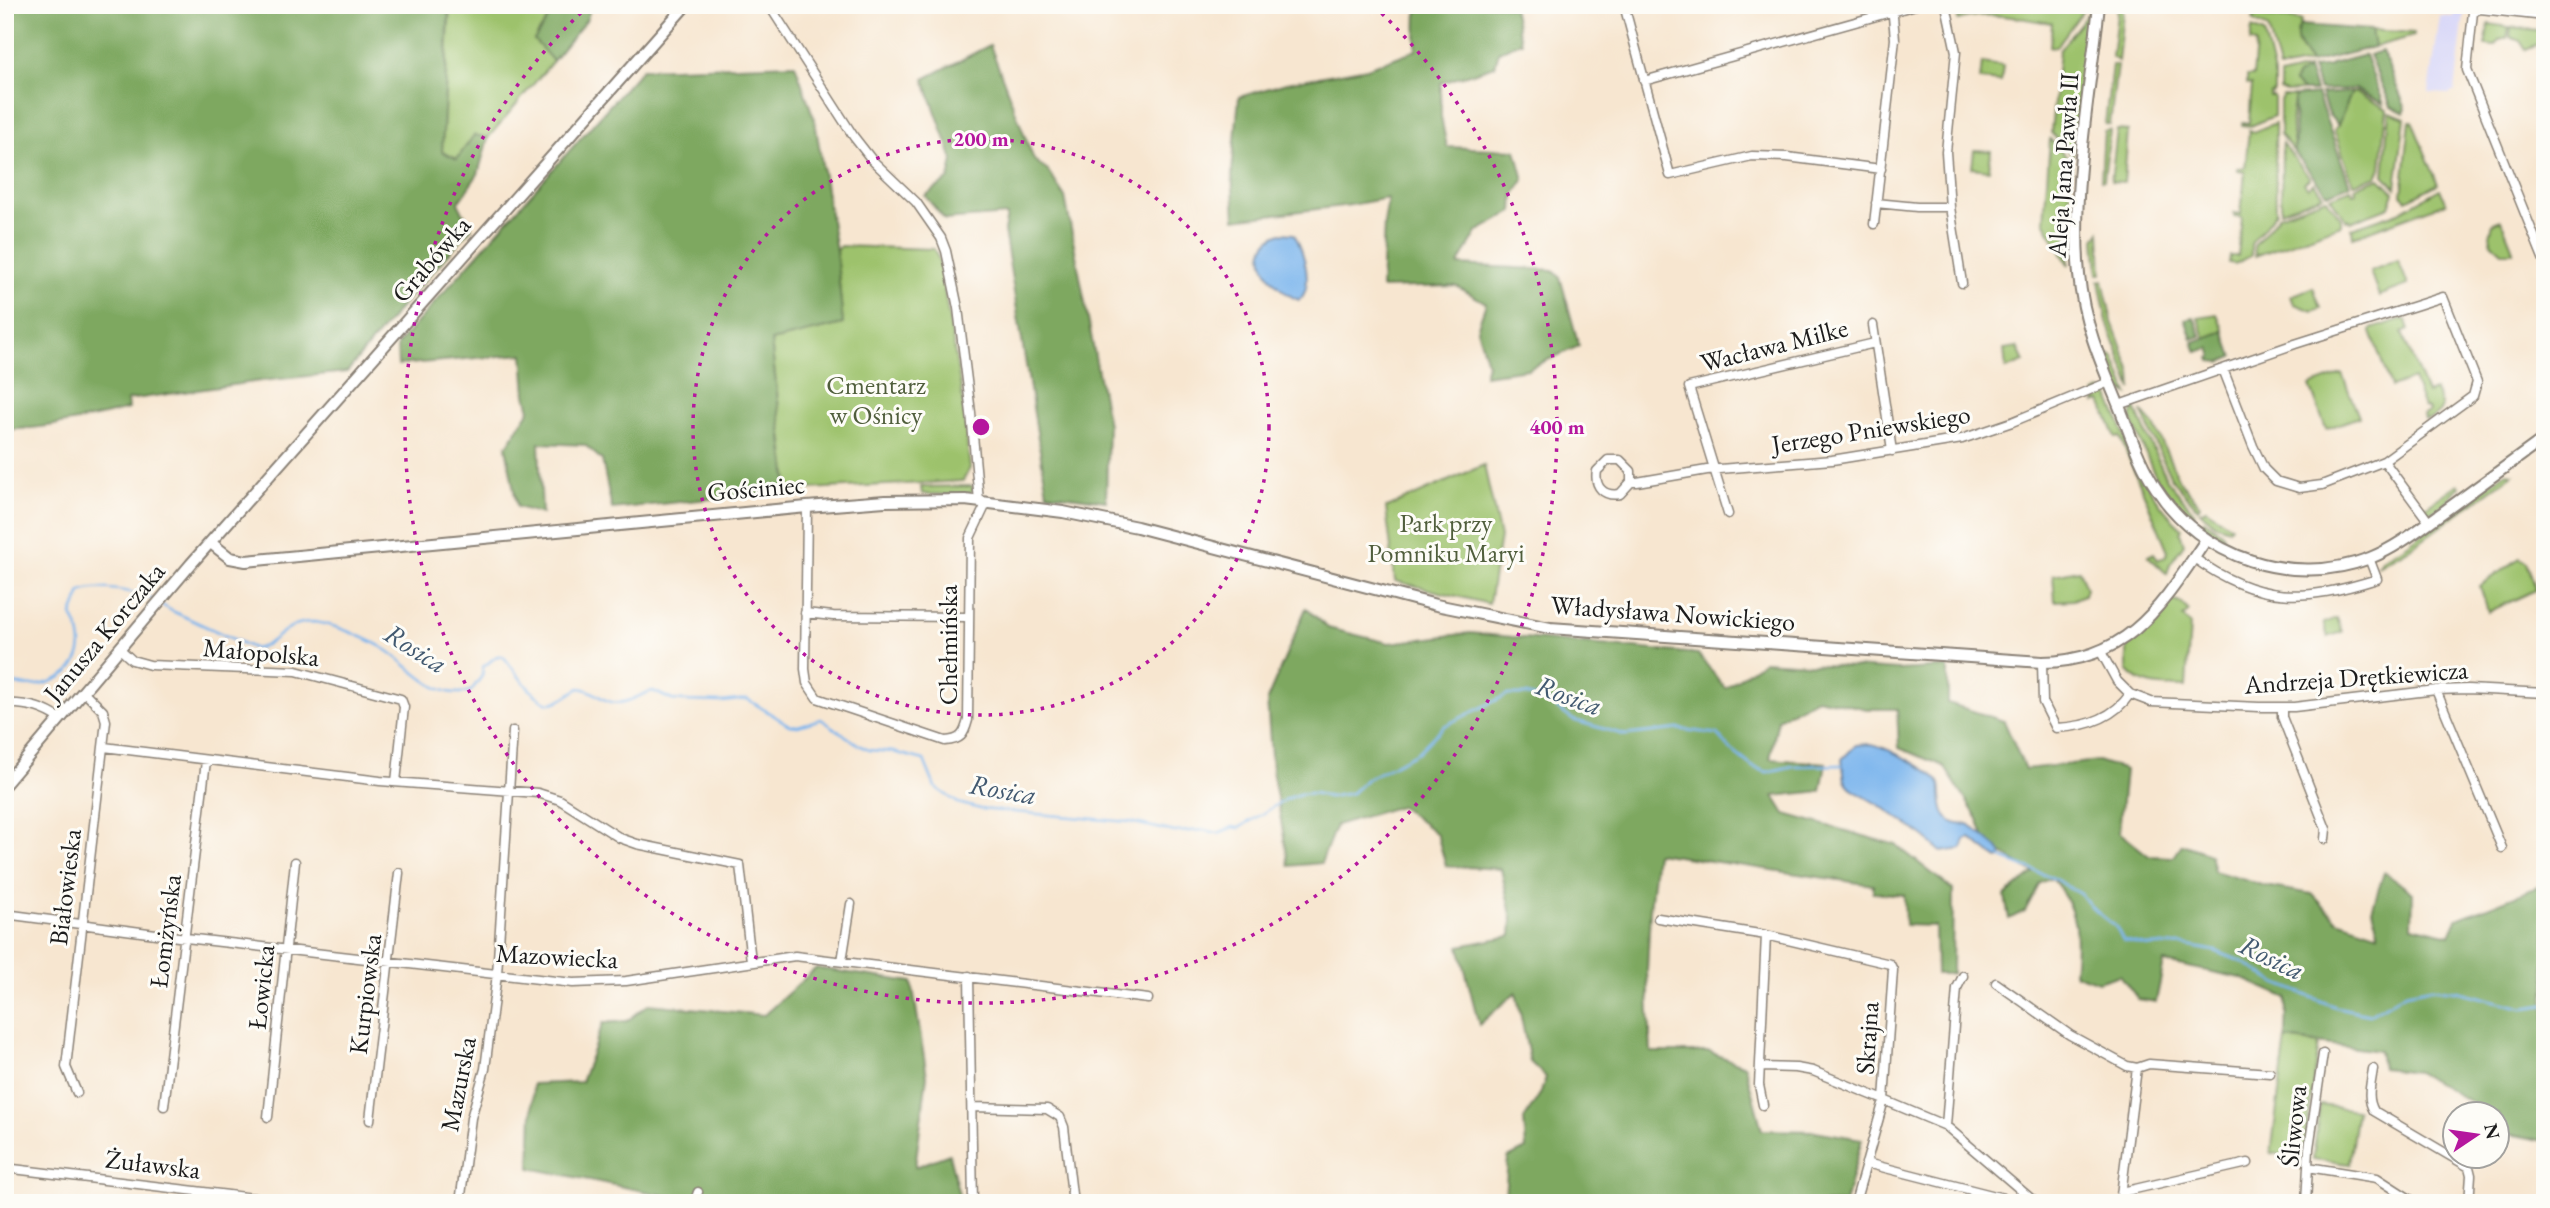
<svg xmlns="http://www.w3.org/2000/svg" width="2550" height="1208" font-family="'EB Garamond',serif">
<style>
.built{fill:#d8d7f8}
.green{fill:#9dc26c;stroke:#5c6f44;stroke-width:2}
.forest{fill:#7ea860;stroke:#4d623e;stroke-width:2}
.water{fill:#7cb5ed;stroke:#4c6884;stroke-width:2}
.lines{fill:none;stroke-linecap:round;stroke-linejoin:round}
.stream{stroke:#7cb5ed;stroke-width:2.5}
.minor-casing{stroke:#8a8176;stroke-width:11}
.tertiary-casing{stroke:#8a8176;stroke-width:14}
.minor{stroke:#fff;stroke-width:8}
.tertiary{stroke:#fff;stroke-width:10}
.ring{fill:none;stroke:#b5179e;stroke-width:3.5;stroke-dasharray:3.5 7}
.labels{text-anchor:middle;stroke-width:6;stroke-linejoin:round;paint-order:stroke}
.street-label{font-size:26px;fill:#1c1c1c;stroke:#fdfcf7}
.park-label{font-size:26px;fill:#505e3c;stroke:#fdfcf7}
.water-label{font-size:28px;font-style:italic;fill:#425970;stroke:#fdfcf7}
.centre{fill:#b5179e;stroke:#fdfcf7;stroke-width:3.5}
.ring-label{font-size:21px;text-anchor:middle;font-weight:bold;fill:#b5179e;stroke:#fdfcf7;stroke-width:6;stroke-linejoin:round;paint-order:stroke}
</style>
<rect width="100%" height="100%" fill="#fdfcf7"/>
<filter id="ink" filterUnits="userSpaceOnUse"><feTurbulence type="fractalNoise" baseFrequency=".0143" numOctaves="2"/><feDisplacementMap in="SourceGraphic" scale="14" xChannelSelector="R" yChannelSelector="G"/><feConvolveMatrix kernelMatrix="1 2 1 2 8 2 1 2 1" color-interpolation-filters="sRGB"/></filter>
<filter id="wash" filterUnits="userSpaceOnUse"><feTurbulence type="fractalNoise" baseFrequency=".00686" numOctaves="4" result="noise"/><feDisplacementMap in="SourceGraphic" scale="28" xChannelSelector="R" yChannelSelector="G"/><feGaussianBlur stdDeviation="1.57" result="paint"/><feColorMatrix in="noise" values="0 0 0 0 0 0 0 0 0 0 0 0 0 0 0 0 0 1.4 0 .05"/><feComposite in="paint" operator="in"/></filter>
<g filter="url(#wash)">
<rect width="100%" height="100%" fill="#f7e6d0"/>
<path class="built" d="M2460,5H2465L2455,91L2449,94L2429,93L2440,16L2453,17L2454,12H2459Z"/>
<path class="green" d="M450,5H512L511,9L530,5H557L535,40L553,61L488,138L474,135L457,159L442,152Z
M1978,5H2087L2057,46L2050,47L2052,23C2021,19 1988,10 1958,20L1956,11Z
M2118,5H2123V12L2118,61L2112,57Z
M2089,12L2073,156L2051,133L2059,51Z
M2254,15L2301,20C2295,46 2295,39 2310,63L2279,69L2268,28L2253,21Z
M2489,24L2509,27L2507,38L2500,40L2494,46L2485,45Z
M2511,27L2545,31V42L2526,50L2520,41L2510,37Z
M2252,28L2264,33L2274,74V93L2270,94V97H2274V116L2250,126L2242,125V123H2249L2252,85L2247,84V76H2253L2256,43L2250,42Z
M2371,30L2414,33V36L2374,47Z
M1982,63L2003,66L2001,82L1980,80Z
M2112,65H2117L2110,125L2105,124Z
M2307,69L2294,83L2304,91L2286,92L2280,90V76Z
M2356,92L2387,109L2381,168L2377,176L2356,183H2353L2334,130L2338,125L2328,114L2321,94Z
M2283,96H2296C2289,111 2292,137 2295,153L2280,135V100Z
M2390,112L2405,118L2396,188L2384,175Z
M2410,121H2412L2438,184L2407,200L2402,195Z
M2275,123L2276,212L2251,244V256L2235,264L2229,263L2230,256H2238L2242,217L2234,216V213L2241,214L2245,172L2238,171V168H2245L2249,130L2253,132Z
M2110,130L2104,180H2101L2104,131Z
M2117,130L2128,131L2124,182L2111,181Z
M2050,139L2072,163L2067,237L2069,266L2044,221Z
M2282,143L2310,178L2304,183L2308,188L2314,183L2323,195L2281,211Z
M1974,150L1991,151L1989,170L1972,168Z
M2380,178L2394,192L2389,207L2350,222L2349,219L2346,220L2330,197L2351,189L2353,193L2356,192L2355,187Z
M2440,189L2446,203L2353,237L2352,228L2399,212Z
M2326,198L2341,218V225L2255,256L2254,246L2279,215Z
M2501,220L2514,252H2502L2492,243L2490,235L2493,223Z
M2100,232L2102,274H2098L2095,239Z
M840,246L934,249L939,260L961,389L970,468L963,481L789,490L771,341L843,324L836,251Z
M2398,260L2408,285L2379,296L2370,271Z
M2103,280L2112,322L2131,372L2132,390L2107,322L2099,281Z
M2313,287L2321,308L2313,311L2294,304L2291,296Z
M2217,314L2224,331L2205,338L2198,317Z
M2402,319L2406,320L2409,330L2402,333L2427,394L2435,391L2442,406C2440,414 2433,420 2424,420L2423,415L2429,412L2428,408H2424L2413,379L2391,387L2371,332V329Z
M2017,347L2024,362L2006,369L2004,349Z
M2110,355L2114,357L2128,394L2118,388L2107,361Z
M2342,374L2359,417L2326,429L2310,386Z
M2101,390L2109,396C2128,443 2143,494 2182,528L2180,533L2184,544L2170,564L2167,574L2148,556L2154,553L2158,560L2167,555L2168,551L2120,437L2116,438L2101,401L2095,403V393Z
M2134,406L2167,480L2195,513L2190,519L2163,489L2152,469L2131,418Z
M2141,411L2154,425L2179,480L2200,505L2198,509L2171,478Z
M1484,465L1500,537L1489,604L1395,581L1386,508Z
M2505,473L2513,474L2412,547L2377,566L2382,559L2405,546Z
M2458,484L2460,486L2445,503L2431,512L2425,511L2423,509Z
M973,486V491L968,495L922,494L921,487Z
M2206,509L2231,526L2229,529L2217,525L2200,512Z
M2204,520L2224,535L2221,541L2199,526Z
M2520,558L2527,562L2536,590L2488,612L2480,586Z
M2079,570L2086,588L2084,595L2073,600L2055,601L2053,575Z
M2174,601L2181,603L2189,611L2183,617L2190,625L2186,687C2163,686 2143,689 2127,670V645L2142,635L2154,624L2169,603Z
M2337,618L2342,632L2328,637L2323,623Z
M2286,1039L2319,1044L2303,1158L2271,1153Z
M2320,1105L2357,1110L2349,1164L2313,1159Z"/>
<path class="forest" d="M5,5H449L442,152L457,159L474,135L488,138L478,174L458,203L472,228L399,309L347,372L261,381L127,400L128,409C88,420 47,428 5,430Z
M557,5H591L587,19L553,61L534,40Z
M1417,5H1502L1513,8L1521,42L1499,51L1495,66L1441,83V117L1447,147L1516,150L1524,180L1514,195L1513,212L1478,231L1458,265L1553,270L1560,277L1579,346L1528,369L1484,375L1487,363L1477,329L1486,303L1456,286L1381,288L1384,223L1388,198L1351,205L1235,219L1232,171L1239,97L1286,83L1367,68L1416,50Z
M2301,25L2371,30L2374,47L2310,63C2303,50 2290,38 2301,25Z
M990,45L1034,160L1048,171L1065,197L1108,425L1106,501L1047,493L1004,231L1007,215L945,220L925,196L949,179L953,160L924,79Z
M2382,51L2406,109L2404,113L2391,106L2369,55Z
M2365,55L2384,104L2355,89L2319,90L2312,68L2330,66V64Z
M795,64L815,121L836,251L843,324L771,341L788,491L612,509L602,460L585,445L539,443L542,514L517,507L506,447L530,410L526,395L523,354L398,365L397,345L642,69Z
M2308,70L2315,90V91H2304L2294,83L2296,77Z
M2352,92L2338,125L2328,114L2321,94Z
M2317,94L2350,185L2327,194L2295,153L2294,99L2296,96Z
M2194,317L2201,336L2192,339L2185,319Z
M2224,331L2233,357L2221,362L2211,361L2210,358L2213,357L2210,348L2197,352L2193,342Z
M1306,608L1328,628L1389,643L1470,633L1698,654L1725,688L1764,661L1898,670L1948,667V703L2004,721L2025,769L2098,761L2125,770L2119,832L2149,856L2174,857L2182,844L2210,854L2214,871L2265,886L2312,894L2337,920L2379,934L2372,910L2384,872L2413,893L2412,926L2450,935L2457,919L2545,884V1141L2498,1132V1114L2480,1113V1107L2417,1072L2382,1068L2379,1051L2286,1039L2287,998L2241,978L2164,962L2156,1002L2138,999L2120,975L2098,982L2074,973C2078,934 2078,909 2052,878L2040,883L2025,911L2009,919L2005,896L2033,873L1987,844L1978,819L1944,766L1899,748L1897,709H1867L1817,698L1778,719L1770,759L1826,763L1821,791L1774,796L1785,814L1896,845L1953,890L1952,974H1936L1935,926L1905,925L1904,895L1873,892V885L1656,853L1650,910L1647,971L1651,1052H1710L1745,1066L1762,1130L1815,1131L1862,1139L1845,1203H1585L1505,1197L1508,1158L1526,1149L1524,1119L1540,1094L1546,1077L1530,1062L1516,992L1479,1025L1459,946L1511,936L1512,919L1501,869L1446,866L1437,834L1400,806L1336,825L1321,863L1289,866L1272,770L1267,700Z
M816,968L912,982L927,1076L915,1167L949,1154L961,1203H702L530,1168L533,1084L581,1082L603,1023L627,1021L649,1004L764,1015Z"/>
<path class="water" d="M1281,233L1294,234C1303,249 1315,287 1299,300C1272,290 1242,248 1281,233Z
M1870,744C1882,745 1936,772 1940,784C1941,787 1941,793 1941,795C1942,815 1948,827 1969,824L1997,847L2002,854L2001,858L1997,859L1970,838L1965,840L1962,849L1941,852L1926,838L1884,808L1853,790L1845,781L1842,759L1856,745Z"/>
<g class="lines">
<path class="stream" d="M162,605L172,611L255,649C276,645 283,622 312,622C332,623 372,640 388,651C413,668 438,702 471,691L482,676L483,667L497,656H503C513,668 535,702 551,703C560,703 571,692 580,688C593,689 599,699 611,702C626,706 639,694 653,691L672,700L684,701L722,702L747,699L789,725L798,726L821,719L859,745L869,750L893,752L924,760L935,787L958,803L980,809L1130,822L1175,832L1205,830L1218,833L1233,827L1239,828L1286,799L1300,794L1314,793L1329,797L1352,793L1367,779L1418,752L1444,726L1507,695H1526L1547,701L1573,720L1625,735L1679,729L1717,734L1730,749L1753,767L1767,772L1793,766L1842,765
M5,681C36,695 88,677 80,636C79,629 75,621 72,615L81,592C99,584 140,592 156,601
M2001,858L2053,878L2081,894L2092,908L2116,927L2123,940L2149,946L2182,945L2215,951L2243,962L2276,983L2336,1007L2370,1014L2406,993L2432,988L2456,991L2523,1008L2545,1005"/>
</g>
</g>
<g filter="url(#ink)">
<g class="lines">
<defs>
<path id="minor" d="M769,5L854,137L872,160L916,202L941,238L946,251L958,308L971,413L979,501
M1624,5L1670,175L1752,156L1787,157L1881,169
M1946,5L1956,52L1946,152L1950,207L1962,283
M2299,5H2317
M2339,5L2375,7L2377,5
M2389,5L2410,7
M2545,16L2480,9L2473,12L2467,70L2545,263
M1644,81L1916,5
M1876,203L1917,207H1950
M1874,224L1895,39L1892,5
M1873,325L1892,451
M2119,405L2295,344L2443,297L2477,382L2473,396L2384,461L2322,485L2299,488L2276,481L2264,469L2253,446L2223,369
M2384,461L2429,522
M1631,482L1620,494C1604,497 1594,487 1597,471L1608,460H1620L1631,471V482H1637L1707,470L1832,460L1962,439L2012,422L2109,382
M807,507L805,669L807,683L817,698L945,741C961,740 964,735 968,720L970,538L987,502
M1728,514L1689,387L1875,343
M2194,558C2258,604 2304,602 2377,579L2369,558
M805,613L833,616L968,617
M120,649L132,660L150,665L296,671L401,699L404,707L396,782
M2042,662L2043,702L2056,728C2085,727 2113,719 2130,694L2117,681L2101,652
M2436,690L2502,848
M2130,694L2151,702L2259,707H2294L2436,690L2468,689L2545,693
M5,704C26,703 43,707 60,719
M2282,707V717L2326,829L2325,839
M104,747L380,781L538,793L560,800L620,838L637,844L740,865L751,961
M5,914L186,938L573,983L626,981L795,956L1148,999
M1658,918L1766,935L1890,964L1893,970L1884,1100L1946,1126L2036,1203
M842,961L851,904
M969,976L973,1203
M1996,983L2070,1035L2127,1066L2137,1068L2120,1203
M1760,1067L1796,1068L1813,1071L1884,1100L1855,1203
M2137,1068L2149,1064L2270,1073
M2373,1069C2371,1084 2366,1098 2374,1111L2469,1167L2471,1175L2469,1203
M77,1093L66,1067L106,721L103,711L84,692
M1763,1105L1759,1085L1766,935
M164,1106L206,761
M973,1107L1047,1109L1060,1117L1064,1127L1073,1203
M268,1117L295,862
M370,1120L399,873
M1946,1126L1957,988L1963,976
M1866,1163L2011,1200
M2308,1167L2377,1178L2416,1203
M5,1168L295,1203
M2122,1192L2248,1163
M460,1203L471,1118L485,1069L497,974L513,731
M694,1203L698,1192
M2306,1203L2309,1148L2323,1054"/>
<path id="tertiary" d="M2099,5C2090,93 2071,186 2079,275C2083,321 2101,363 2119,406C2130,433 2139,463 2156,488C2201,558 2292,588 2370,558C2398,547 2422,527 2446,510C2479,486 2512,462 2545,438
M211,543L230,558L246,561L807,507L885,501L965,500L1063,512L1137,527L1436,605L1550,628L2042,662C2130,661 2162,604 2206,540
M5,784L191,564L686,5"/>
</defs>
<use href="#minor" class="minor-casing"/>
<use href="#tertiary" class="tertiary-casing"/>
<use href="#minor" class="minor"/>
<use href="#tertiary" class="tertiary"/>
</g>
</g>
<g class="ring">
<circle cx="981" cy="427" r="288"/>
<path d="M1374 6A576 576 0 1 1 588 6"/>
</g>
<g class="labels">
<g class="street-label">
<text transform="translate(2063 165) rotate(-86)" y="9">Aleja Jana Pawła II</text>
<text transform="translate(431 259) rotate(-49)" y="9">Grabówka</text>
<text transform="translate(1774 345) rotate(-14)" y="9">Wacława Milke</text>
<text transform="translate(1871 429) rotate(-9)" y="9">Jerzego Pniewskiego</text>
<text transform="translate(756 488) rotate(-5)" y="9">Gościniec</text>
<text transform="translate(1673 613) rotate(4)" y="9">Władysława Nowickiego</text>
<text transform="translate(104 632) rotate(-50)" y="9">Janusza Korczaka</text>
<text transform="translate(948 645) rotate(-90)" y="9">Chełmińska</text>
<text transform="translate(261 652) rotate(5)" y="9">Małopolska</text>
<text transform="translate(2356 677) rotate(-4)" y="9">Andrzeja Drętkiewicza</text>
<text transform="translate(65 887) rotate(-83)" y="9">Białowieska</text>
<text transform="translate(165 931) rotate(-83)" y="9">Łomżyńska</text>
<text transform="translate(557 956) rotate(3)" y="9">Mazowiecka</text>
<text transform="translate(261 987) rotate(-84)" y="9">Łowicka</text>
<text transform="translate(365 994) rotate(-83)" y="9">Kurpiowska</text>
<text transform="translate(1867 1038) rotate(-86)" y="9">Skrajna</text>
<text transform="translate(458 1084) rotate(-79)" y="9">Mazurska</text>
<text transform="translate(2293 1126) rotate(-84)" y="9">Śliwowa</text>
<text transform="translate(153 1164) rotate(7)" y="9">Żuławska</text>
</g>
<g class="park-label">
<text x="876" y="394">Cmentarz<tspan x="876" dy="30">w Ośnicy</tspan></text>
<text x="1446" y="532">Park przy<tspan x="1446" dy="30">Pomniku Maryi</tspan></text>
</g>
<g class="water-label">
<text transform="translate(416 648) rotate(32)" y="10">Rosica</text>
<text transform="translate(1569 695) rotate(20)" y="10">Rosica</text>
<text transform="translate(1003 789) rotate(10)" y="10">Rosica</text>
<text transform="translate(2272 957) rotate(26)" y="10">Rosica</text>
</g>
</g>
<circle cx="981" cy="427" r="10" class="centre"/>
<g class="ring-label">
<text x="981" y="146">200 m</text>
<text x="1557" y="434">400 m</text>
</g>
<rect width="2550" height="1208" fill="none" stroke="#fdfcf7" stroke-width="28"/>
<g transform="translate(2476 1135) rotate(77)"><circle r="33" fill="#fdfcf7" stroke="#a3a29f" stroke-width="2"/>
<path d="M0-5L12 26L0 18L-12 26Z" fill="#b5179e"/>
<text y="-10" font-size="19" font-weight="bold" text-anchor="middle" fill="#1c1c1c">N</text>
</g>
</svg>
